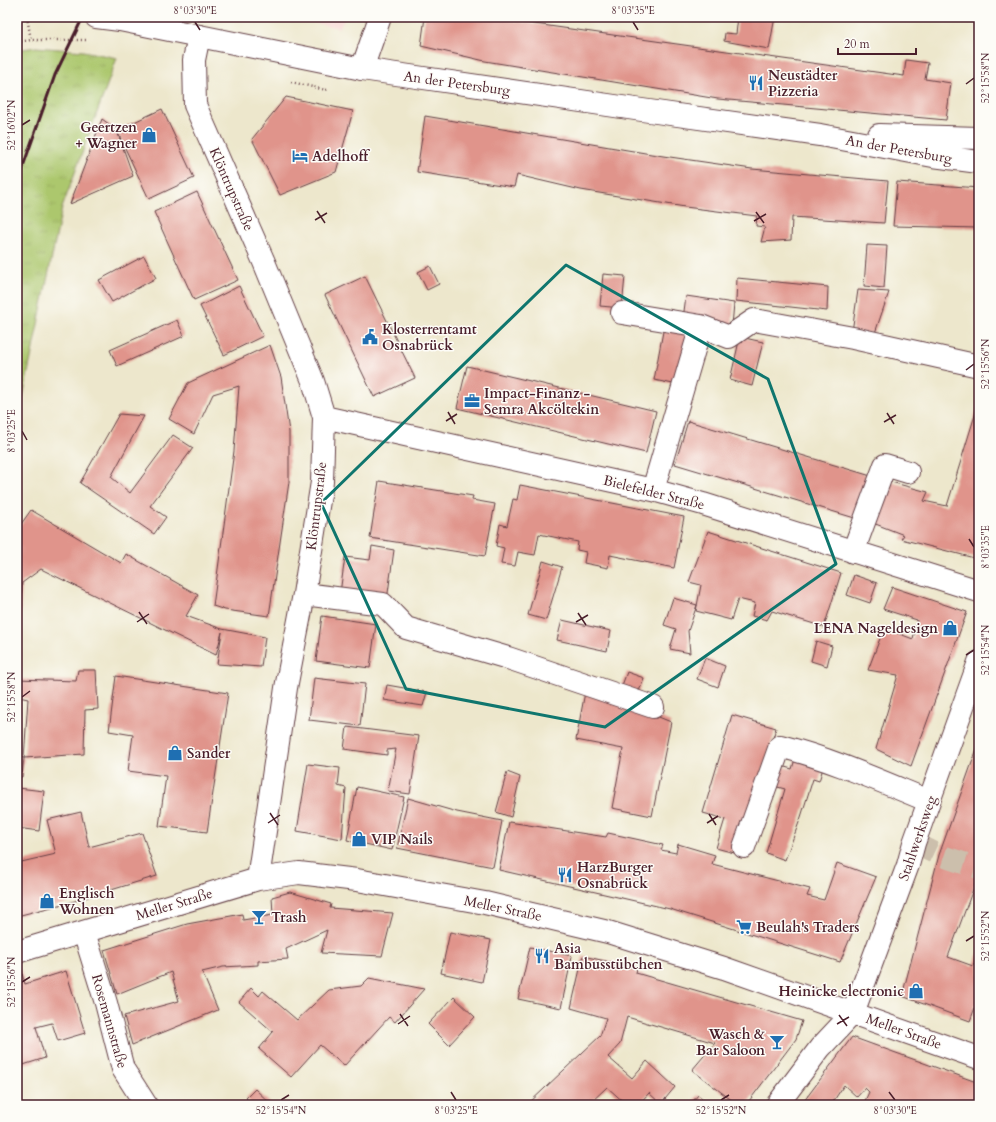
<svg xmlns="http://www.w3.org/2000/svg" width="996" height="1122" font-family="Cardo,serif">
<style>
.built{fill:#f7d0cd}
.railway{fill:#d2bec3}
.grass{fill:url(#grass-tufts);stroke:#7b734c}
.building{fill:#e0948b}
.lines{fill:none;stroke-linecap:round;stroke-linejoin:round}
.minor-tunnel{stroke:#ccbfac;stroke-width:22;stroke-dasharray:22 11;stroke-linecap:butt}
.minor-casing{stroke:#623d43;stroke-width:24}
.major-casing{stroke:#623d43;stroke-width:24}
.path{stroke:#623d43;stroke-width:2.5;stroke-dasharray:1 3;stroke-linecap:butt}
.minor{stroke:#fff;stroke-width:22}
.major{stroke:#fff;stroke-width:22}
.rail{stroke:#4a1f2b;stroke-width:3}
.marked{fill:none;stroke:#0f766e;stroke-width:3;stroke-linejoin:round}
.ticks{fill:none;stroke:#4a1f2b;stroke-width:1.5}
.labels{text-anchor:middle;stroke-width:3;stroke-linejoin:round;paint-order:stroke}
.poi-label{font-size:14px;font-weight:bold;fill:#4a1f2b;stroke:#fdfcf7;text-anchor:start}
.street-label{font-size:14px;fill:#4a1f2b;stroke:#fdfcf7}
.neatline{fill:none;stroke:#4a1f2b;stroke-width:1.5}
.ticks-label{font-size:10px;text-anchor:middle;fill:#4a1f2b}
</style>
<defs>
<pattern id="grass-tufts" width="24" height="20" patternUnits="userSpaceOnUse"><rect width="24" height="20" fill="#acc76d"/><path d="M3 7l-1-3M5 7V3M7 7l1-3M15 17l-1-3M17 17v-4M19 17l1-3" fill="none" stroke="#96aa5f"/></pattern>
</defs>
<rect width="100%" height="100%" fill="#fdfcf7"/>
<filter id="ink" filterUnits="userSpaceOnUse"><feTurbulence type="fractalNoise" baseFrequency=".025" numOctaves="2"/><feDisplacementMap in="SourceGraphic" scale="8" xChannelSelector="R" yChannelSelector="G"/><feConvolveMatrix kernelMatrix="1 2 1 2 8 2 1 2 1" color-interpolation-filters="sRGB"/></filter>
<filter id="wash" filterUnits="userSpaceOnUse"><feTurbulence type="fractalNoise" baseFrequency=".012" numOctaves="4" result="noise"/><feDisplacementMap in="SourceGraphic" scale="16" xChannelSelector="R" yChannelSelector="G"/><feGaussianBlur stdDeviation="0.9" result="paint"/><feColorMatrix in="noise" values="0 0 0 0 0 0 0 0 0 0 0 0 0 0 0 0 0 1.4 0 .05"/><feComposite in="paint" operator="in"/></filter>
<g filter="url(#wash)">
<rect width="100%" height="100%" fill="#ede7cc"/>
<path class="built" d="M287,17H346L339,28Z"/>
<path class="railway" d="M17,261L22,262L17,285Z"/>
<path class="grass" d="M36,47L83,51L117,58L62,208L17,426V285L22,263L17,261V50Z"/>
<g id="blocks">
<path class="building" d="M425,17H485L904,76L906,60L928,63L925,79L951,83L946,120L718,99L485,61L421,46Z
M738,17H775L769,49L724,41L725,33L736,34Z
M286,97L353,111L336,172L280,195L252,139Z
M162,109L194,178L149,199L117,131L133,176L70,204L102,119L117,130Z
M425,116L663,156L752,169L888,181L884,223L792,217L791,240L761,242L765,227L756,226L757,216L685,207L581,190L517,175L514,187L417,172Z
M897,182L979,188V228L893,226Z
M197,192L238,280L194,300L154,212Z
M867,245L887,246L884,288L864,286Z
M144,256L156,278L112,302L99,280Z
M430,266L439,284L427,290L418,272Z
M603,274L625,276L622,308L600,306Z
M365,276L415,378L374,397L325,295Z
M737,278L828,287L827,311L736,301Z
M239,286L263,336L224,355L200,306Z
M858,290L889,292L875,333L852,332Z
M686,296L734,303L732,326L683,319Z
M177,320L184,336L117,366L110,350Z
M664,326L689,331L678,385L654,380Z
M740,337L763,342L752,386L730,380Z
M270,345L281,377L289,432V482L269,616L225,610L213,606L234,451L239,386L213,394L194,434L169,419L188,383Z
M467,366L656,411L646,453L457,408Z
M979,402L978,559L901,539L904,535L873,523L887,481L928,492L924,501L947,506Z
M119,414L144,416L111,477L130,493L173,435L193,448L150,506L166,517L154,534L80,483Z
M688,421L871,476L858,519L675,464Z
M379,481L473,496L472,500L495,504L485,556L370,538Z
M520,485L684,517L674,568L610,555L608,568L584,563L586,552L577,550L578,542L539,534L535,555L518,552L515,566L501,564L504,548L496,546L500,524L507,526L513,499L517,500Z
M31,510L121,563L126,554L198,595L186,616L222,629L265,637L261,667L217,664L222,632L216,655L41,569L22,583L18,649L17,648V527H19Z
M708,531L841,573L824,627L772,611L767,620L752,616L755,603L738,599L731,620L696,611L701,585L689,582Z
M372,546L394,550L387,600L340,593L345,557L370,560Z
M543,561L562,567L546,620L528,615Z
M854,575L877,583L870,603L847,595Z
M892,587L967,612L911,766L876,749L898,675L868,670L884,628L913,639L917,620L883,609Z
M673,598L697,605L688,631L690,653L670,649L676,629L664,625Z
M322,616L376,624L370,668L316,661Z
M562,620L611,631L607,651L557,640Z
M816,641L832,646L827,666L811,661Z
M705,658L725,666L718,687L697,679Z
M78,670H96L98,709L85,710L84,754L24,758L28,699L19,697L17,679L76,681Z
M627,672L644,678L638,694L621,688Z
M116,676L228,693L207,832L159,826L166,776L128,771L133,735L109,731Z
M314,678L365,684L360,726L309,720Z
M387,685L427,692L423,706L384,700Z
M585,692L634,707L671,722L652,816L612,808L623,749L576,740Z
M732,715L776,728L738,854L716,848L725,819L703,813Z
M347,727L419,736L410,794L388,791L396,749L387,750V755L344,749Z
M979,743V873L948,957L973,966L979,952V997L970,1021L902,996L939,855Z
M796,756L824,765L819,781L813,779L801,817L785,860L766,853L785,789L774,786L781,766L792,769Z
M17,757L24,758L22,777L17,776Z
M308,764L340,768L338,786L346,788L342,839L297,831Z
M507,772L520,777L511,817L496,812Z
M357,787L404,797L392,850L347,840Z
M18,788L44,791L39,831L17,828Z
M408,798L457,812L502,821L493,867L397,848Z
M81,812L89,847L142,833L157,876L75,901L17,916V863L56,854L47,820Z
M509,822L606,837L608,833L663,845L661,850L676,853L678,844L715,855L712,864L810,889L807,896L824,900L837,863L876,877L840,962L670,909L499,870Z
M290,892L331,904L330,908L393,913L382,956L321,953L327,930L286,949L288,959L258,961V965L223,967L202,972L218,1010L132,1045L124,1016L179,1001L171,972L117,994L104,950L187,924L242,914L243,920L273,915L272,897Z
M450,932L491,940L482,982L441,973Z
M530,947L572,956L561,1008L518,999Z
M583,956L637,968L636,973L802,1021L796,1039L746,1105H738L692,1070L715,1043L627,1017L620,1044L608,1057L632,1078L647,1061L675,1087L661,1104L649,1093L638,1105H627L607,1087L588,1105H527L600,1036L606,1018L571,1008Z
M21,970L25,984L66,971L85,1033L58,1041L52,1023L36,1027L45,1058L17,1067V971Z
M369,978L424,989L395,1022L389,1017L344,1066L320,1045L291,1077L259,1049L273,1032L239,1002L251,988L259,996L263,991L297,1020L329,990L361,986Z
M454,997L475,1017L449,1045L428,1024Z
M852,1037L979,1083V1105H957L955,1104L954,1105H871L864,1103L869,1092L865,1088L857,1097L844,1085L831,1105H801Z
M255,1089L272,1105H247L250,1102L246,1098Z
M698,1095L711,1105H690Z"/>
</g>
</g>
<g filter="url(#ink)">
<use href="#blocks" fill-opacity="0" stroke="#623d43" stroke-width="1"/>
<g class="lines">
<path class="minor-tunnel" d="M914,843L939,855L979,868"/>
<defs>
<path id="minor" d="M199,36L194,60L195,105L264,262L313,381L324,417L322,482L304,594L286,688L258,879
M362,69L380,17
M622,313L701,326L729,337L754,320L853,338L979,366
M324,417L653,490L703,504L979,591
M653,490L701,326
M853,552L885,465L908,472
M304,594L383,604L406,628L508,658L653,707
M744,847L780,746C831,759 880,781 929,801
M84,932L106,1003L123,1069L146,1105
M17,952L258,879L299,873L357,880L485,903L608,932L724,968L979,1058
M777,1105L820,1048L853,1013L908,865L914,843L979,662"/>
<path id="major" d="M96,17L120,20L362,69L642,110L820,135L933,156L979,162
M879,135L979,138"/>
</defs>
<use href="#minor" class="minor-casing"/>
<use href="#major" class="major-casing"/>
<path class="path" d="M27,17L31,40
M17,42L31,40H86
M291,82L326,90L329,88"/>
<use href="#minor" class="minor"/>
<use href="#major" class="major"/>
<path class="rail" d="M17,188L20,175L55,75L83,17"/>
</g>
</g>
<path class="marked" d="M566,265L768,379L836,564L605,727L406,689L321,503Z"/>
<path class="ticks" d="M195,22L200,30M633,22L638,30M966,84L974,78M22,125L30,120M317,211L325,223M756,212L764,223M315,220L327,213M754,221L766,214M966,370L974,364M448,412L455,424M887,413L894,424M446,421L457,414M884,422L896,415M22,431L27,440M969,539L974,547M139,612L147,624M578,613L586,625M137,622L149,614M576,622L588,615M966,655L974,650M22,697L30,691M270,813L278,825M709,814L716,825M268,823L280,815M707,823L718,816M966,941L974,936M22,982L30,977M400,1014L408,1026M839,1015L847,1026M398,1024L410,1016M837,1024L849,1017M451,1092L456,1100M889,1092L895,1100M281,1100L289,1095M721,1100L729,1095"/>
<defs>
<symbol id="restaurant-bare" viewBox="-9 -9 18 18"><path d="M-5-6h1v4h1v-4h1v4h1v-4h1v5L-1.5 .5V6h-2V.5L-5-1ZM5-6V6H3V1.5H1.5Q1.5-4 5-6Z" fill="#1f6fb2" stroke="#fdfcf7" stroke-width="2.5" paint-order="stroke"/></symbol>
<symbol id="shop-bare" viewBox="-9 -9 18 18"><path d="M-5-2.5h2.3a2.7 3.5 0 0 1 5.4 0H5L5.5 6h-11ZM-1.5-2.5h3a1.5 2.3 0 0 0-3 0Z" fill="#1f6fb2" stroke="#fdfcf7" stroke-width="2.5" paint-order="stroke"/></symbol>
<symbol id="hotel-bare" viewBox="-9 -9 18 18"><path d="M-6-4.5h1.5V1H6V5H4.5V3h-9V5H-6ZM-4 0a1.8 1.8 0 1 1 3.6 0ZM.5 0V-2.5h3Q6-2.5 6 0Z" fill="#1f6fb2" stroke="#fdfcf7" stroke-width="2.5" paint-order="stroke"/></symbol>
<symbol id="civic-bare" viewBox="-9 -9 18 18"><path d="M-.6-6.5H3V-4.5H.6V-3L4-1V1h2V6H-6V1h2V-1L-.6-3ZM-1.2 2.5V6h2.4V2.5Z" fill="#1f6fb2" stroke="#fdfcf7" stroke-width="2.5" paint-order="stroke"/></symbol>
<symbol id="office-bare" viewBox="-9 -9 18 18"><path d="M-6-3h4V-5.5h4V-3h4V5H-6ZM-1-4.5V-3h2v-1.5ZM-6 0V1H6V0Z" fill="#1f6fb2" stroke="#fdfcf7" stroke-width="2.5" paint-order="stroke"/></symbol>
<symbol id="bar-bare" viewBox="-9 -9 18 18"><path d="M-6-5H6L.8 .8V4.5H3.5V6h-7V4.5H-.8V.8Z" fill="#1f6fb2" stroke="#fdfcf7" stroke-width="2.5" paint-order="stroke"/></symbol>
<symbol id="supermarket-bare" viewBox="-9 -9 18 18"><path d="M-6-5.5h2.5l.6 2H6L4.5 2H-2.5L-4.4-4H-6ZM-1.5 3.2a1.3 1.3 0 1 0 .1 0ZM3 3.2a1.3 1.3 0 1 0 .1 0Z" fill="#1f6fb2" stroke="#fdfcf7" stroke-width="2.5" paint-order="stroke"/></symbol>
</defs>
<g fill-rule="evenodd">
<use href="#restaurant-bare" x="745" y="72" width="22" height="22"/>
<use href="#shop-bare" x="138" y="124" width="22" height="22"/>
<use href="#hotel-bare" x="289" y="145" width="22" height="22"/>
<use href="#civic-bare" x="359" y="326" width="22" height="22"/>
<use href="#office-bare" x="461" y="390" width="22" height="22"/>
<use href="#shop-bare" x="939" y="617" width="22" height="22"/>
<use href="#shop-bare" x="164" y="742" width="22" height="22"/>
<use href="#shop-bare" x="348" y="828" width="22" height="22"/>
<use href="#restaurant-bare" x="554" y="864" width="22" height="22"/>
<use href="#shop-bare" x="36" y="890" width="22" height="22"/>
<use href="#bar-bare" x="248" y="906" width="22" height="22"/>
<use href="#supermarket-bare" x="733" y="916" width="22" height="22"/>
<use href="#restaurant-bare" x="531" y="945" width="22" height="22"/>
<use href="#shop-bare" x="905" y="980" width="22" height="22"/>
<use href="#bar-bare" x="766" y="1031" width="22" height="22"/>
</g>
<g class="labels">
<g class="poi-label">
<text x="768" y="80">Neustädter<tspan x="768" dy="16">Pizzeria</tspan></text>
<text x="137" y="132" text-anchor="end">Geertzen<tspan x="137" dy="16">+ Wagner</tspan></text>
<text x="312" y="161">Adelhoff</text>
<text x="382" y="334">Klosterrentamt<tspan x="382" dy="16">Osnabrück</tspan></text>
<text x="484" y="398">Impact-Finanz -<tspan x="484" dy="16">Semra Akcöltekin</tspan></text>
<text x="938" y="633" text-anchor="end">LENA Nageldesign</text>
<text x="187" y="758">Sander</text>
<text x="371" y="844">VIP Nails</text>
<text x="577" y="872">HarzBurger<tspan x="577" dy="16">Osnabrück</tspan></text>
<text x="59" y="898">Englisch<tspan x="59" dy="16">Wohnen</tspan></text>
<text x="271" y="922">Trash</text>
<text x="756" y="932">Beulah's Traders</text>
<text x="554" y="953">Asia<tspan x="554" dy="16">Bambusstübchen</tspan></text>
<text x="904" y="996" text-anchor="end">Heinicke electronic</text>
<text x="765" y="1039" text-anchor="end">Wasch &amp;<tspan x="765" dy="16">Bar Saloon</tspan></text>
</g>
<g class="street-label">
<text transform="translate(457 83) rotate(8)" y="5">An der Petersburg</text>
<text transform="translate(899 149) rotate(10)" y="5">An der Petersburg</text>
<text transform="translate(232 189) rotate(66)" y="5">Klöntrupstraße</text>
<text transform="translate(654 492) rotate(14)" y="5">Bielefelder Straße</text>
<text transform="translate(316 506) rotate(-83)" y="5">Klöntrupstraße</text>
<text transform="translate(917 838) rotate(-71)" y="5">Stahlwerksweg</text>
<text transform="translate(174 904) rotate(-17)" y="5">Meller Straße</text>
<text transform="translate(503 908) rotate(12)" y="5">Meller Straße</text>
<text transform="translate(110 1021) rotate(74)" y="5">Rosemannstraße</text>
<text transform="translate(904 1031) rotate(20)" y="5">Meller Straße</text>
</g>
</g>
<rect width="996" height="1122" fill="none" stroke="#fdfcf7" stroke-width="44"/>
<path d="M838 48v6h78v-6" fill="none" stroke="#4a1f2b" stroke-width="2"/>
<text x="844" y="48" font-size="12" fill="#4a1f2b" stroke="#fdfcf7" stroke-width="3" paint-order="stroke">20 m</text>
<rect x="22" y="22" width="952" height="1078" class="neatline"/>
<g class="ticks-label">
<text x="195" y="14">8°03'30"E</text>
<text x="633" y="14">8°03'35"E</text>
<text transform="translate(985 78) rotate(-90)" y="4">52°15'58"N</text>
<text transform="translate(11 125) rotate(-90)" y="4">52°16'02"N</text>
<text transform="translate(985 364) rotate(-90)" y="4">52°15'56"N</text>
<text transform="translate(11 431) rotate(-90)" y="4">8°03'25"E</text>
<text transform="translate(985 547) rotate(-90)" y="4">8°03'35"E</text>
<text transform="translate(985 650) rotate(-90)" y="4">52°15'54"N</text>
<text transform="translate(11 697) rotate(-90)" y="4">52°15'58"N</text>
<text transform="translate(985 936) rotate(-90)" y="4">52°15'52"N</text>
<text transform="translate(11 982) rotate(-90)" y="4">52°15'56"N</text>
<text x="281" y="1114">52°15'54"N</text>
<text x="456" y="1114">8°03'25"E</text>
<text x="721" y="1114">52°15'52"N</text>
<text x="895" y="1114">8°03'30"E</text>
</g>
</svg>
